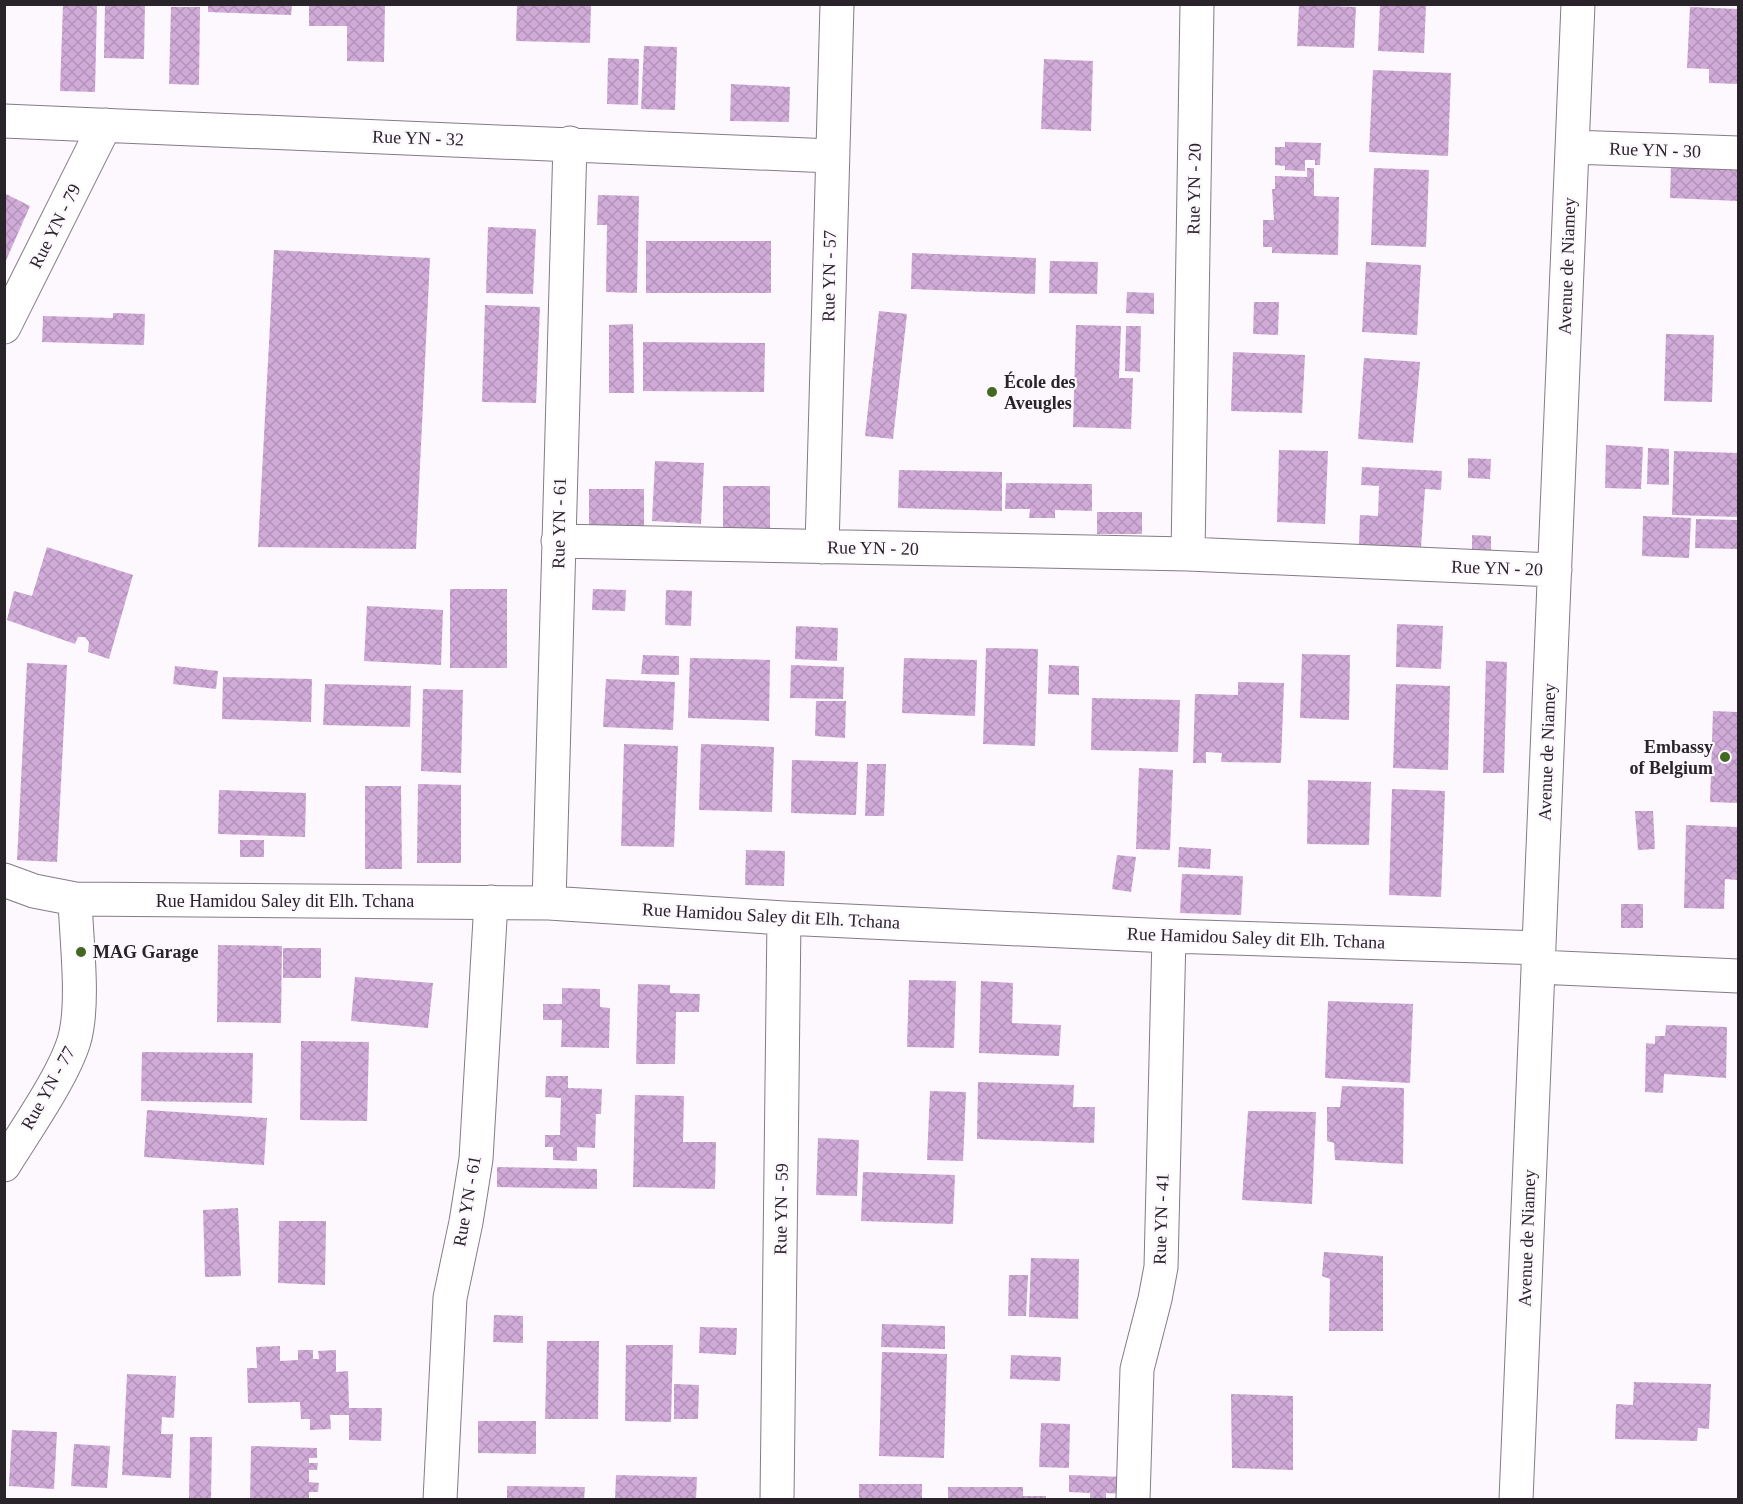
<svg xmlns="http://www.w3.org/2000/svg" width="1743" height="1504" font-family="Georgia,serif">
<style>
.building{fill:url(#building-cross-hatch)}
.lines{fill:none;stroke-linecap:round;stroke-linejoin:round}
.street-casing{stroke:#847b86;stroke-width:35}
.street{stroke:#fff;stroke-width:33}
.poi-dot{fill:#426822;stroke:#fdf7fe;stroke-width:2}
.labels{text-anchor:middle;stroke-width:4.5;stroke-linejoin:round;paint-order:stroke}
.street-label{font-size:18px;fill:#282429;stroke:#fdf7fe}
.poi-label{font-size:18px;font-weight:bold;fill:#282429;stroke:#fdf7fe;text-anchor:start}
</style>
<defs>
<pattern id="building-cross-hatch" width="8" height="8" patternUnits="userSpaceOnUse" patternTransform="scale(1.5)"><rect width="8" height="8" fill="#d1abd8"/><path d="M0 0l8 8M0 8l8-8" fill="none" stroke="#b393b9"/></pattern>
</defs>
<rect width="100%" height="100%" fill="#fdf7fe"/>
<path class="building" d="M63,4H97L95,92L60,91Z
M105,4H145L144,59L104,58Z
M309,4H385L384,62L347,61V26H309Z
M517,4H591L590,43L516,41Z
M1380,4H1426L1424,53L1378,51Z
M208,5H292L291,15L208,12Z
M1299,5L1356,7L1354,48L1297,46Z
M171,7H200L199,85L169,84Z
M1690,7L1738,9V84L1709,83V69L1687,68Z
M644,46L677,47L675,110L641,109Z
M608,58L639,59L638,105L607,104Z
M1044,59L1093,61L1091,131L1041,129Z
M1373,70L1451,73L1448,156L1369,152Z
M731,84L790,87L789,122L730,121Z
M1285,142L1321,143L1320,165H1315V160H1305V171L1285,170V166L1275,165V147H1285Z
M1671,166L1738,169V201L1670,198Z
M1307,168H1314V196L1339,197L1338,255L1272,253V247H1263V220H1274L1272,189H1275V176L1307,177Z
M1374,168L1429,170L1426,247L1371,245Z
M4,193L30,206L4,265Z
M598,195L639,196L637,293L606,292L607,225H597Z
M488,227L536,229L533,294L486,293Z
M646,241H771V293H646Z
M274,250L430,258L416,549L258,547Z
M912,253L1036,258L1035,294L911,289Z
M1050,261L1098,262L1097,294L1049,293Z
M1366,262L1421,265L1417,335L1362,332Z
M1127,292L1154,293V314L1126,313Z
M1254,302H1279L1278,335L1253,334Z
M485,305L540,307L536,403L482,402Z
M879,311L907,314L893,439L865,436Z
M113,313L145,314L144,345L42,342L43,316L113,318Z
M633,324L634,393H609V325Z
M1076,325L1121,326L1119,378H1133L1131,429L1073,427Z
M1126,326H1141L1140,372L1125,371Z
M1666,334L1714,335L1712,402L1664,401Z
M643,342L765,343L764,392L643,391Z
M1233,352L1305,355L1302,413L1231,411Z
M1364,358L1420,362L1413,443L1358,439Z
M1606,445L1643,447L1641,489L1605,488Z
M1648,448L1669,449V485L1647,484Z
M1279,450L1328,451L1325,524L1277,522Z
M1674,451L1738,453V517L1672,515Z
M1468,458L1491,459L1490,479L1468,478Z
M655,461L704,463L701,524L652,521Z
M1362,467L1442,471L1441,490L1425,489L1421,548L1359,546L1360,515L1378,516L1379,486L1361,485Z
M899,470L1002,472V511L898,508Z
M1006,483L1092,484V511L1055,510V518H1029L1030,509H1005Z
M723,486H770V530H723Z
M589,489H644V526L589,525Z
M1097,512H1142V534H1097Z
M1643,516L1691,518L1689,558L1642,556Z
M1696,519L1738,520V549L1695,548Z
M1472,535L1491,536V554L1472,553Z
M47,547L133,575L109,659L88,652L89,642L85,637H78L75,644L7,620L14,591L32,596Z
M450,589H507V668H450Z
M593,589L626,590L625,611L592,610Z
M666,590L692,591L691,626L665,625Z
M367,606L443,610L441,665L364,661Z
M1397,624L1443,626L1441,669L1396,667Z
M796,626L838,628L837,661L795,659Z
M986,648L1038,649L1035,746L983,744Z
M1302,654L1350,655L1349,720L1300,718Z
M643,655L679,656V675L641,674Z
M690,658L770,660L769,721L688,718Z
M904,658L977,660L975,716L902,713Z
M1486,661L1507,662L1504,773H1483Z
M27,663L67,665L57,862L17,860Z
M791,665L844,667L843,699L790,698Z
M1049,665L1079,666V695L1048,694Z
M175,666L218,671L216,689L173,684Z
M223,677L312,679L311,722L222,719Z
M606,679L675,682L673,730L603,727Z
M1238,682L1284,683L1281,763L1221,762L1222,753L1206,752V763H1193L1195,694L1238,695Z
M325,684L411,686L410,727L323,725Z
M1396,684L1450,686L1448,770L1393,768Z
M423,689L463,690L461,773L421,771Z
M1092,698L1180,700L1178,752L1091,750Z
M816,701H846L845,738L815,736Z
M1713,711L1738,712V803L1710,802Z
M624,744L678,746L674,847L621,846Z
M701,744L774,747L772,812L699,810Z
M792,760L858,762L856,815L791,813Z
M867,764H886L884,816H865Z
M1139,768L1173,770L1170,850L1136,849Z
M1308,780L1371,782L1369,845L1307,844Z
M418,784L461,785V863H417Z
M365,786H401L402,869H365Z
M1392,789L1445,791L1441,897L1389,895Z
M219,790L306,793L305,837L218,834Z
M1635,811H1653L1655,849L1638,850Z
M1686,825L1738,827V880L1725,879L1724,909L1684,908Z
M240,840H264V857H240Z
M1179,847L1211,849L1210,869L1178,867Z
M746,850L785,851L784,886L745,885Z
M1117,855L1136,857L1131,892L1112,889Z
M1182,874L1243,876L1241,915L1180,913Z
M1621,904H1643V928H1621Z
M218,945L282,946L281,1023L217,1022Z
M283,948H321V978H283Z
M355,977L433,983L428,1028L351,1021Z
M909,980L956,981L954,1048L907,1047Z
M981,981L1013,983L1012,1023L1061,1025L1059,1056L979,1053Z
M638,984L670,985V993L700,994L699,1012H676L675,1064H636Z
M562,988L600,989V1007L610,1008L609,1048L561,1047L562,1020H543V1004H562Z
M1328,1001L1413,1004L1410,1083L1325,1078Z
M1666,1025L1727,1027L1726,1078L1664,1074L1663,1093L1645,1092L1646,1043L1655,1044V1036H1665Z
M301,1041L369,1042L367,1121L300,1120Z
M142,1052L253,1053L252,1103L141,1101Z
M546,1076H568V1088L602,1089L601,1114H596L595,1148L577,1147V1161L553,1160V1147H545V1135H560L561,1098L545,1097Z
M978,1082L1074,1085L1073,1107H1095L1094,1143L977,1139Z
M1342,1086L1404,1088L1403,1164L1335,1160L1334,1143L1327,1141V1107H1340Z
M930,1091L966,1092L963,1161L927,1160Z
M635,1095L684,1096L683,1142H716L715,1189L633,1187Z
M147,1110L267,1118L264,1165L144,1157Z
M1248,1111L1316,1112L1312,1204L1242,1200Z
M818,1138L859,1140L857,1196L816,1195Z
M497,1167L597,1169V1189L497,1187Z
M863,1172L955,1175L953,1224L861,1221Z
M238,1208L241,1276L205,1277L203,1210Z
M279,1221H326L325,1285L278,1283Z
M1324,1252L1383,1256V1331H1329L1330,1279L1322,1276Z
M1031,1258L1079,1259L1078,1319L1029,1317Z
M1009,1275H1028L1026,1316H1008Z
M494,1315L523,1316V1343L493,1342Z
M882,1324L945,1326V1349L881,1347Z
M700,1327L737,1328L736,1355L699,1353Z
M547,1341H599L598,1419H545Z
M626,1345H673L671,1422L625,1421Z
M280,1346V1361L298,1360V1350H313V1359H319L318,1351L336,1350V1372L348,1371L349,1408H382L381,1441L349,1440V1415H330L331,1429L310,1430V1419H301L300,1402L248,1403L247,1368H257L256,1347Z
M882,1352L947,1354L944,1458L879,1456Z
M1011,1355L1061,1357L1060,1381L1010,1379Z
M127,1374L176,1376L174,1418L162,1417L161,1434H173L171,1478L122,1475Z
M1634,1382L1711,1384L1709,1429L1698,1428L1697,1441L1615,1439L1616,1404L1633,1405Z
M674,1384L699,1385L698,1419H674Z
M1231,1394L1293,1396V1470L1232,1468Z
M478,1421H536V1454L478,1453Z
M1041,1423L1070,1424L1069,1468L1039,1467Z
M12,1430L57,1432L54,1489L9,1486Z
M190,1437H212L211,1500H189Z
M74,1444L110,1446L107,1488L71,1486Z
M251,1446L317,1448V1458H309V1463H318L317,1470H309V1482L319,1483L318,1492H309V1500H250Z
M616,1475L697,1477L696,1500H615Z
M1069,1475L1125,1477V1494L1106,1493V1499L1090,1498V1493L1069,1492Z
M859,1484H922V1500H859Z
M507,1486L585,1487L584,1500H507Z
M948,1487H1023V1496H1046V1500H948Z"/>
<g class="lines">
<defs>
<path id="street" d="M4,121L831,156
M1572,147L1738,153
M4,327L105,125
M558,541L1188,554L1555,570
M822,547L837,4
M1188,554L1197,4
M4,880L34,891L75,899L549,903L784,918L1169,936L1539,948
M549,903L570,143
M1538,967L1738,976
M4,1165C25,1131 63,1077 74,1041C85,1004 76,938 75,899
M440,1500L450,1298L466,1222L476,1159L491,902
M777,1500L784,918
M1133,1500L1137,1369L1155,1299L1161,1267L1169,936
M1516,1500L1578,4"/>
</defs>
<use href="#street" class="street-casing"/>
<use href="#street" class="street"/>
</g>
<g class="poi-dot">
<circle cx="992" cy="392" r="6"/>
<circle cx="1725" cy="757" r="6"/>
<circle cx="81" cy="952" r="6"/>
</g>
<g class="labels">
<g class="street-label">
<text transform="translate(418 138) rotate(2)" y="6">Rue YN - 32</text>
<text transform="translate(1655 150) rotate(2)" y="6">Rue YN - 30</text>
<text transform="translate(1194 189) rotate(-89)" y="6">Rue YN - 20</text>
<text transform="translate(55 226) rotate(-63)" y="6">Rue YN - 79</text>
<text transform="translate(1567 266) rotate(-88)" y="6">Avenue de Niamey</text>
<text transform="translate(829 276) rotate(-89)" y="6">Rue YN - 57</text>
<text transform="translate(559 523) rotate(-89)" y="6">Rue YN - 61</text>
<text transform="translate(873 548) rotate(1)" y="6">Rue YN - 20</text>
<text transform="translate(1497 568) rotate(2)" y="6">Rue YN - 20</text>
<text transform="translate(1547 752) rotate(-88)" y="6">Avenue de Niamey</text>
<text x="285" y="907">Rue Hamidou Saley dit Elh. Tchana</text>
<text transform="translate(771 916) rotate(3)" y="6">Rue Hamidou Saley dit Elh. Tchana</text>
<text transform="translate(1256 938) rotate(2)" y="6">Rue Hamidou Saley dit Elh. Tchana</text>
<text transform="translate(48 1088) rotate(-61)" y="6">Rue YN - 77</text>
<text transform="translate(467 1201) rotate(-80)" y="6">Rue YN - 61</text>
<text transform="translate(781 1209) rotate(-89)" y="6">Rue YN - 59</text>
<text transform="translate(1161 1219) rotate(-88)" y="6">Rue YN - 41</text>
<text transform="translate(1527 1238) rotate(-88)" y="6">Avenue de Niamey</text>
</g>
<g class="poi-label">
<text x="1004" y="388">École des<tspan x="1004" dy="21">Aveugles</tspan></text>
<text x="1713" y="753" text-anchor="end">Embassy<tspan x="1713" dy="21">of Belgium</tspan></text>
<text x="93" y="958">MAG Garage</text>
</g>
</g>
<rect width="1743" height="1504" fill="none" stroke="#282429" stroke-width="12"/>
</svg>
